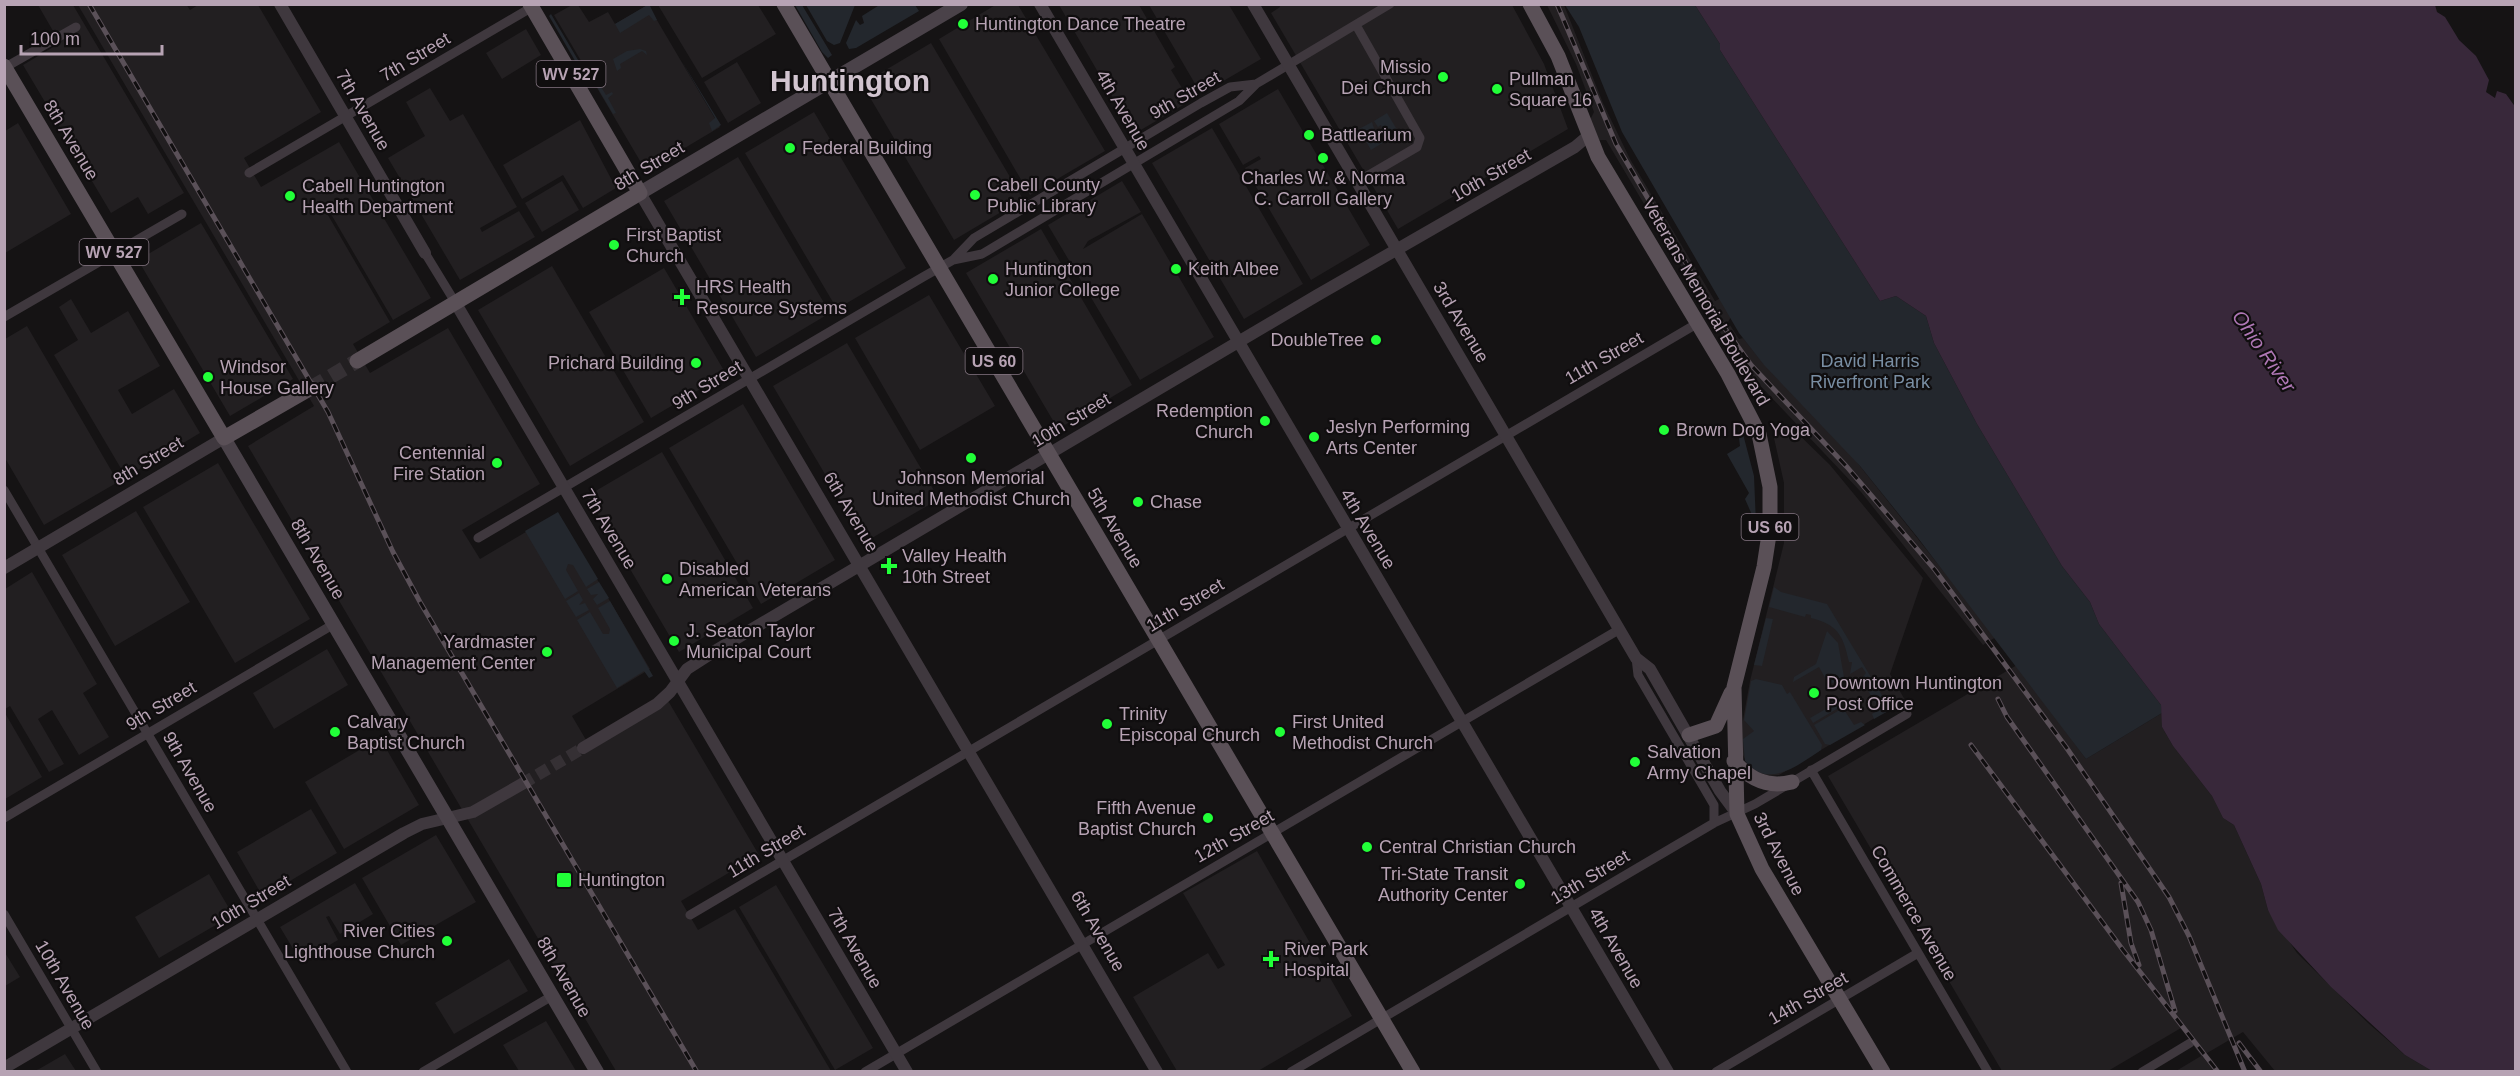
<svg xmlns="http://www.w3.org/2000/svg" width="2520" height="1076" font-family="Arial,sans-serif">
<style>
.built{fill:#221f21}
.green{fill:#23272d}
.water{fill:#38283a}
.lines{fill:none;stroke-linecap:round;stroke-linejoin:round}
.tertiary-tunnel{stroke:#353034;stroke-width:12;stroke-dasharray:12 6;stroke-linecap:butt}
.primary-tunnel{stroke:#353034;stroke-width:15;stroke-dasharray:15 8;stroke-linecap:butt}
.minor{stroke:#3f383e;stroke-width:9}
.tertiary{stroke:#3f383e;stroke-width:12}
.secondary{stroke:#4a4249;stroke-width:14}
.primary{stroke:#5a5057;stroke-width:15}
.rail-casing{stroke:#5a5058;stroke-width:5}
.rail{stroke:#100e0f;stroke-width:3;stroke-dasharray:9;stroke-linecap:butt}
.poi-dot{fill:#21ff38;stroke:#100e0f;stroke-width:2}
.labels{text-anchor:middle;stroke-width:4.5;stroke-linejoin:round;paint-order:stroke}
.shield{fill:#100e0f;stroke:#857682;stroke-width:1.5}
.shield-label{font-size:16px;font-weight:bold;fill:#b7a3b4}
.poi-label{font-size:18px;fill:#b7a3b4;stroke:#100e0f;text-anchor:start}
.street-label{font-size:18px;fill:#b7a3b4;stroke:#100e0f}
.park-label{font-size:18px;fill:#798ea3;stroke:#100e0f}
.water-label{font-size:20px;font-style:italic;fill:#af77b5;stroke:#100e0f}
.town-label{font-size:30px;font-weight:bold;fill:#d2c5d0;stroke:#100e0f}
</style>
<rect width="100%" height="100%" fill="#151314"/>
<path class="built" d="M186,4L190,10L198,5H258L321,112L244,158L261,187L339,142L431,298L393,320L328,209L325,210L390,322L353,344L370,373L448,328L540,484L462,530L480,559L558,513L650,669L572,716L589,745L667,699L759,855L681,901L698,930L735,909L831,1071H616L248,446L314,406L78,5Z
M997,4L1018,5L1105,151L1030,195L939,39Z
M1279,4L1512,5L1544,64L1568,129L1398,229L1271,13L1280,7Z
M38,5H73L184,193L148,214L138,197L111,213L23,65L60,43Z
M572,5H578L589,22L608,12L615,24L648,5L720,127L646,171L554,15Z
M658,5H758L776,34L702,78Z
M1059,5H1139L1175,67L1171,70L1190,101L1134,134Z
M1149,5H1229L1261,59L1201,94Z
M1547,5H1564L1603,103L1630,159L1715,301L1729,294L1736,308L1728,322L1739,339L1743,338L1763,363L1852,456L1996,637L1983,645L1861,492L1750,375L1732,352L1606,140H1599L1590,120L1594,112L1576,64Z
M526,29L541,55L502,79L486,53Z
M931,43L1023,199L954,240L862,84Z
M737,62L761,103L728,123L704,82Z
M430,88L450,121L463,114L517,207L480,228L482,232L519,211L535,237L460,280L388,158L425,136L406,102Z
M1278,89L1370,245L1311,280L1245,168L1261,159L1259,156L1243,165L1219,124Z
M814,112L906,268L837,309L745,153Z
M580,120L616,188L583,208L563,175L522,199L503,165Z
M18,123L71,214L5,253V131Z
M1212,128L1303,284L1244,319L1152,163Z
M738,157L830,313L756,357L664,201Z
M562,181L579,210L542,232L525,203Z
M1122,181L1141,212L1088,241L1083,249L1142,214L1214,337L1140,380L1048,225Z
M201,223L293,379L230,416L138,260Z
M1041,229L1132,385L1058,429L966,273Z
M552,266L644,422L570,466L478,310Z
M664,268L726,374L651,418L589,312Z
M929,295L995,406L920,450L855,338Z
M71,299L91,333L128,311L160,366L118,390L132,414L174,389L200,433L126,477L54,355L78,340L59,307Z
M27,326L118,482L44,525L5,458V339Z
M847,343L939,499L865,542L773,386Z
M743,404L835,560L761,604L669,448Z
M1789,425L1830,465L1923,578L1890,674L1905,700L1779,775L1770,776L1758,772L1747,763L1743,755V720L1750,681L1784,543V483L1774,438Z
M662,452L753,608L679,652L587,496Z
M218,463L310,619L235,663L143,507Z
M136,511L190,602L115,646L62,555Z
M32,572L97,684L83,693L109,737L79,755L52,710L38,719L64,764L49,772L10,706L5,709V589Z
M327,649L348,685L274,729L253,693Z
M2017,665L2086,759L2162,713V727L2173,746L2212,796L2223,818L2234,825L2261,884L2268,910L2297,953L2368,1023L2405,1055L2432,1071H2275L2243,1032L2202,1056L2214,1071H2176L2201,1056L2181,1028L2108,1071H2002L1828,776Z
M5,713L42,777L5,799H4Z
M380,738L419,805L344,849L305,782Z
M311,809L337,853L263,897L237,852Z
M436,835L476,902L401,945L362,878Z
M1257,851L1352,1016L1258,1071H1177L1133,997L1208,953L1218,969L1225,965L1183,893Z
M209,874L233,915L159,958L135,917Z
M355,883L373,914L340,934L329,916L326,917L338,940L301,962L280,927Z
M776,885L873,1048L835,1070L739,907Z
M4,951L20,977L5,986H4Z
M509,959L528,991L454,1034L435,1003Z
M546,1021L566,1054L576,1071H519L503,1045Z
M65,1054L76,1071H34L39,1069Z"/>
<path class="green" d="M649,4L657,20L654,21L649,15L620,33L615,24Z
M881,4L915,5L919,11L856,48L849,49L846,43L856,20L860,25L864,23L862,16Z
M795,5H802L832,55L828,58L822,52Z
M806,5H855L840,43L834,45L827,41Z
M1565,5H1695L1720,44V50L1880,301L1896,296L1926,316L1934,343L1977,424L2014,486L2062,566L2090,602L2099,624L2161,705L2162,713L2086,759L1918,538L1860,466L1764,365L1739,333L1622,132L1579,27Z
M551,14L581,65L578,66L549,16Z
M640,49L646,51L647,55L642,51L620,64L621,68L617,71L613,59L627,51Z
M681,60L721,125L712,131L709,123L715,118Z
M598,71L600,74L595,77L606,95L612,92L613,94L608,98L616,113L613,114L590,75Z
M1387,113L1399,133L1386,141L1381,125L1378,127L1374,121Z
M1372,122L1377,138L1381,136L1384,142L1371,150L1359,129Z
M1743,434L1754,476L1756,524L1745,499L1749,493L1727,454L1740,446L1739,438Z
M558,512L598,579L586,587L573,565L568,564L566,570L578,591L565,599L525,531Z
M599,582L609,598L597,605L593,599L598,594L591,595L587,589Z
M1774,587L1781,592L1827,604L1889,707L1897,706L1874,719L1872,714L1879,709L1861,679L1866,673L1862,667L1850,674L1852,662H1849C1843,635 1838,625 1811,618V615L1806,614L1805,617L1769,607Z
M579,593L583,600L579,605L585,603L589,610L576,617L566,601Z
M610,601L653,676L649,678L644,671L617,688L577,620L590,612L603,634H609L610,629L598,608Z
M1766,618L1773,619L1762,666L1754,665Z
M1827,631L1838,643L1844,677L1829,685L1819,667L1793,682L1794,677L1816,664Z
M1756,679L1782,685L1787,694L1790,692L1822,745L1821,750C1798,765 1768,790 1745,761L1743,739L1754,731L1744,720L1751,681Z
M1838,702L1840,707L1813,723L1810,718Z
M1843,708L1854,725L1861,722L1865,725L1830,745L1825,744L1814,725Z"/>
<path class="water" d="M1695,5H2435L2437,12L2445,17L2459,40L2476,56L2489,80L2486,92L2495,98L2497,91L2506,94L2516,108L2515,1071H2432L2405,1055L2331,987L2278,930L2268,910L2261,884L2234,825L2223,818L2212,796L2173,746L2162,727L2161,705L2099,624L2090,602L2062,566L2014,486L1977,424L1934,343L1926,316L1896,296L1880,301L1720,50V44Z"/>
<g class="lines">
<path class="tertiary-tunnel" d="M522,784L583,748"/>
<path class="primary-tunnel" d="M311,388L357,361"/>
<path class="minor" d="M1356,25L1420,138L1417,147L1357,182
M4,68L76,27
M249,173L534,6
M425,253L455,302
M953,260L974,238L1201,103L1230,87L1256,84
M4,317L182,214
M4,490L347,1072
M478,538L923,277L953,260L982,254L1239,101L1256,84L1390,4
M1636,658L1638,675L1714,805V823
M1811,770L1988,1072
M4,818L334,624
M4,914L97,1072
M690,915L1698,323
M423,1072L552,996
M865,1072L1620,629
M1291,1072L1714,823L1755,804L1907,714
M1716,1072L1918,953
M2142,1072L2190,1043"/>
<path class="tertiary" d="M280,4L425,253
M1040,4L1668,1072
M1253,4L1636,658L1650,669L1720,791L1737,814
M640,193L1157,1072
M455,302L907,1072
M4,568L224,438
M583,748L657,704L670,692L687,669L715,651L1316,296L1575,147L1588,136
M4,1068L404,833L422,824L473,812L522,784"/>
<path class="secondary" d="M640,193L961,4
M224,438L597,1072"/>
<path class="primary" d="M784,4L1413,1072
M1530,4L1558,56L1598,157L1728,374L1759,434L1770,487V528L1764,567L1734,687L1737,814L1762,869L1883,1072
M4,66L224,438L311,388
M357,361L640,193L530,4
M1689,735L1716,726L1731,693
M1734,761C1750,780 1768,788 1792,782"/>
<defs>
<path id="rail" d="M89,4L328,412L393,552L420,602L697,1072
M1557,4L1616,144L1721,323L1751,365L1847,467L1935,570L2066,747L2169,897L2189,936L2245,1072
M1998,699L2007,717L2138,902L2151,930L2175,1011
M1971,745L2123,950L2218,1072
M2121,883L2131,943L2139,965
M2239,1043L2261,1072"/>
</defs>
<use href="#rail" class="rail-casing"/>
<use href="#rail" class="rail"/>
</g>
<g class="poi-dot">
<circle cx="963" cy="24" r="6"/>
<circle cx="1443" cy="77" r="6"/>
<circle cx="1497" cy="89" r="6"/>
<circle cx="1309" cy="135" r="6"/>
<circle cx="790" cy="148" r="6"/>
<circle cx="1323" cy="158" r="6"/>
<circle cx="975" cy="195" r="6"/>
<circle cx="290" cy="196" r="6"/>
<circle cx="614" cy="245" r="6"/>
<circle cx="1176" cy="269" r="6"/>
<circle cx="993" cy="279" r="6"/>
<path d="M679 288h6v6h6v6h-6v6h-6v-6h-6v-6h6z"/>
<circle cx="1376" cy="340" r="6"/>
<circle cx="696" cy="363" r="6"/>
<circle cx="208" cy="377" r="6"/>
<circle cx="1265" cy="421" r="6"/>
<circle cx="1664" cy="430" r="6"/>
<circle cx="1314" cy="437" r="6"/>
<circle cx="971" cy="458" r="6"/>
<circle cx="497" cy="463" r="6"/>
<circle cx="1138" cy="502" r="6"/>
<path d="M886 557h6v6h6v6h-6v6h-6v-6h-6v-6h6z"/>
<circle cx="667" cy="579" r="6"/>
<circle cx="674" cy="641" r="6"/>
<circle cx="547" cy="652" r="6"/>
<circle cx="1814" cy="693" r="6"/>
<circle cx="1107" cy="724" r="6"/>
<circle cx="335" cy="732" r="6"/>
<circle cx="1280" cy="732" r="6"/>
<circle cx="1635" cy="762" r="6"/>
<circle cx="1208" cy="818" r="6"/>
<circle cx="1367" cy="847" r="6"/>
<rect x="556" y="872" width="16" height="16" rx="3"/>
<circle cx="1520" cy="884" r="6"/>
<circle cx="447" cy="941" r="6"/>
<path d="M1268 950h6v6h6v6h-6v6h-6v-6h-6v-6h6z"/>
</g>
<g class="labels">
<g class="shield">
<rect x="536.5" y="61" width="69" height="26" rx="4.5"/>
<rect x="79.5" y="239" width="69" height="26" rx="4.5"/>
<rect x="965.5" y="348" width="57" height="26" rx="4.5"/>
<rect x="1741.5" y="514" width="57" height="26" rx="4.5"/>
</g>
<g class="shield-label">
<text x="571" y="80">WV 527</text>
<text x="114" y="258">WV 527</text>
<text x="994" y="367">US 60</text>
<text x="1770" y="533">US 60</text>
</g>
<g class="poi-label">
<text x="975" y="30">Huntington Dance Theatre</text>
<text x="1431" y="73" text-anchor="end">Missio<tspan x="1431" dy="21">Dei Church</tspan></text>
<text x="1509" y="85">Pullman<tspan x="1509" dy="21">Square 16</tspan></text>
<text x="1321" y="141">Battlearium</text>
<text x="802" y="154">Federal Building</text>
<text x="1323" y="184" text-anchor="middle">Charles W. &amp; Norma<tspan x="1323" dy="21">C. Carroll Gallery</tspan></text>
<text x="987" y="191">Cabell County<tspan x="987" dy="21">Public Library</tspan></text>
<text x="302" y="192">Cabell Huntington<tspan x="302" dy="21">Health Department</tspan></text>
<text x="626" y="241">First Baptist<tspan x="626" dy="21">Church</tspan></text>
<text x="1005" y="275">Huntington<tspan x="1005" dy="21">Junior College</tspan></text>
<text x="1188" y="275">Keith Albee</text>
<text x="696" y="293">HRS Health<tspan x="696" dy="21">Resource Systems</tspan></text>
<text x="1364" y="346" text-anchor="end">DoubleTree</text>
<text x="684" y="369" text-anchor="end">Prichard Building</text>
<text x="220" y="373">Windsor<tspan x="220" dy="21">House Gallery</tspan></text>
<text x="1253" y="417" text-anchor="end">Redemption<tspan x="1253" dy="21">Church</tspan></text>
<text x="1326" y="433">Jeslyn Performing<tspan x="1326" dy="21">Arts Center</tspan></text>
<text x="1676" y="436">Brown Dog Yoga</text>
<text x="485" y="459" text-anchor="end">Centennial<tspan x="485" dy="21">Fire Station</tspan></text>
<text x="971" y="484" text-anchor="middle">Johnson Memorial<tspan x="971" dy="21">United Methodist Church</tspan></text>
<text x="1150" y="508">Chase</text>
<text x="902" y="562">Valley Health<tspan x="902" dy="21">10th Street</tspan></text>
<text x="679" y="575">Disabled<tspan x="679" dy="21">American Veterans</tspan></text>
<text x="686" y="637">J. Seaton Taylor<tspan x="686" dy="21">Municipal Court</tspan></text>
<text x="535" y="648" text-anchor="end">Yardmaster<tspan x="535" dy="21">Management Center</tspan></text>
<text x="1826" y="689">Downtown Huntington<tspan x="1826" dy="21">Post Office</tspan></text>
<text x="1119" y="720">Trinity<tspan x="1119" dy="21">Episcopal Church</tspan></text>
<text x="347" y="728">Calvary<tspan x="347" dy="21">Baptist Church</tspan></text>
<text x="1292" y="728">First United<tspan x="1292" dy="21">Methodist Church</tspan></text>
<text x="1647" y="758">Salvation<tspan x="1647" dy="21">Army Chapel</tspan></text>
<text x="1196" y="814" text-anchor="end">Fifth Avenue<tspan x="1196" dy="21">Baptist Church</tspan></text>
<text x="1379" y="853">Central Christian Church</text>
<text x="1508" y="880" text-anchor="end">Tri-State Transit<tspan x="1508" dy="21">Authority Center</tspan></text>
<text x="578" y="886">Huntington</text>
<text x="435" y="937" text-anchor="end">River Cities<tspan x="435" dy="21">Lighthouse Church</tspan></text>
<text x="1284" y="955">River Park<tspan x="1284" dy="21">Hospital</tspan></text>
</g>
<g class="street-label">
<text transform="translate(415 57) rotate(-31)" y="6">7th Street</text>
<text transform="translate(1185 95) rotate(-30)" y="6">9th Street</text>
<text transform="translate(363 110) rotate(60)" y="6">7th Avenue</text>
<text transform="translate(1123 110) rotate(60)" y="6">4th Avenue</text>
<text transform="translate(71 140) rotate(59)" y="6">8th Avenue</text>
<text transform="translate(649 166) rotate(-31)" y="6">8th Street</text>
<text transform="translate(1491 175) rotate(-30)" y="6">10th Street</text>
<text transform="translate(1706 302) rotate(60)" y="6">Veterans Memorial Boulevard</text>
<text transform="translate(1461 322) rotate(59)" y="6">3rd Avenue</text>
<text transform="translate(1604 358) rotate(-30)" y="6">11th Street</text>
<text transform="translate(707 385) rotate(-31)" y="6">9th Street</text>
<text transform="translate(1071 420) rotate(-31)" y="6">10th Street</text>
<text transform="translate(148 461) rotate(-31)" y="6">8th Street</text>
<text transform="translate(851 512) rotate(59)" y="6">6th Avenue</text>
<text transform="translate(1115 528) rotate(59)" y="6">5th Avenue</text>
<text transform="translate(609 529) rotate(59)" y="6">7th Avenue</text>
<text transform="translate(1368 529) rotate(59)" y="6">4th Avenue</text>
<text transform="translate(318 559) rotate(60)" y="6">8th Avenue</text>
<text transform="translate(1185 605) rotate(-31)" y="6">11th Street</text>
<text transform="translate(161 706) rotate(-31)" y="6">9th Street</text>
<text transform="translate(190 772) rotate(60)" y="6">9th Avenue</text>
<text transform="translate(1234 836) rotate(-30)" y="6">12th Street</text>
<text transform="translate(766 851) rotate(-31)" y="6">11th Street</text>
<text transform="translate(1779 854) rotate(63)" y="6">3rd Avenue</text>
<text transform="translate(1590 877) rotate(-31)" y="6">13th Street</text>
<text transform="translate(251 902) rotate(-31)" y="6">10th Street</text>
<text transform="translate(1914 913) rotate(60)" y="6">Commerce Avenue</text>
<text transform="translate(1098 931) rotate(60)" y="6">6th Avenue</text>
<text transform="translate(855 948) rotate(60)" y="6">7th Avenue</text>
<text transform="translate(1616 948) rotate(60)" y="6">4th Avenue</text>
<text transform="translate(564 977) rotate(60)" y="6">8th Avenue</text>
<text transform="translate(65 985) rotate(60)" y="6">10th Avenue</text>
<text transform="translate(1808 998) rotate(-30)" y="6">14th Street</text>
</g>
<g class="park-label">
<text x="1870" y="367">David Harris<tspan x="1870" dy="21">Riverfront Park</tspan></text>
</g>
<g class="water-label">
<text transform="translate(2264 351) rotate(55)" y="7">Ohio River</text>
</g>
<g class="town-label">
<text x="850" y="91">Huntington</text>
</g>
</g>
<rect width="2520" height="1076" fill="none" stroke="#b7a3b4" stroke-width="12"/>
<path d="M21 45v9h141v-9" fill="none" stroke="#b7a3b4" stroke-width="3"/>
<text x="30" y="45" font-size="18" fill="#b7a3b4" stroke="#100e0f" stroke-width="4.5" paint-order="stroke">100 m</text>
</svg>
